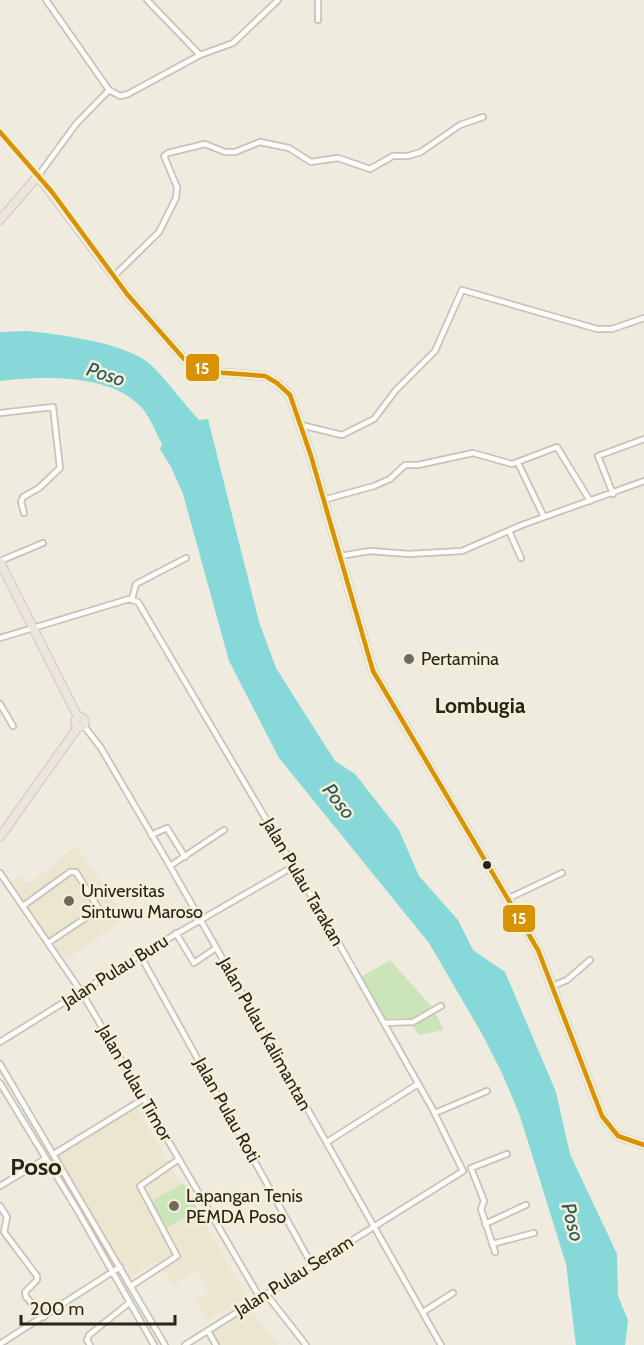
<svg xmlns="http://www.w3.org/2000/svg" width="644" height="1345" font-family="Cabin,sans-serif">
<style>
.built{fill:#ece5cf}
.green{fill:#cce4ba}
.water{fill:#87d8d8}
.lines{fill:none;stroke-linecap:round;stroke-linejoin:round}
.street-casing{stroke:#c6c3b8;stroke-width:8}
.highway-casing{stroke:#cac8c2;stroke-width:10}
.street{stroke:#fdfcfa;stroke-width:4.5}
.highway{stroke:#eee4de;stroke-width:8}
.bus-1-casing{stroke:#f6efd8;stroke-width:9}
.bus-1{stroke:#d89204;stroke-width:4.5}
.poi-dot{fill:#6d6a60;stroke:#f6efd8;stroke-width:2}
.bus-dot{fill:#27241c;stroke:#f6efd8;stroke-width:2}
.labels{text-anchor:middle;stroke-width:5;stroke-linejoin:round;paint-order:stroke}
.poi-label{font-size:18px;fill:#27241c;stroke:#f6efd8;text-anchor:start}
.street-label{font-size:18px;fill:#27241c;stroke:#f6efd8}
.water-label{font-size:20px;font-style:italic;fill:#285a5c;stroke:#f6efd8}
.quarter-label{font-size:21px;font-weight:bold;fill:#27241c;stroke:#f6efd8}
.district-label{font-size:24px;font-weight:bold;fill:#27241c;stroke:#f6efd8}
.line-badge{stroke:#f6efd8;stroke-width:2}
.badge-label{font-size:16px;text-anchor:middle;font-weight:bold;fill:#fff}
</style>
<rect width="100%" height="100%" fill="#efecdf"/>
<path class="built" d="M76,845L126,918L65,960L10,883L20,875L28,885Z
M136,1107L247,1297L208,1321L196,1299L209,1292L197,1269L173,1285L158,1262L127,1279L57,1157Z
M248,1306L278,1345H216L208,1332Z"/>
<path class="green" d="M390,960L432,1007L444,1030L419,1035L406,1018L384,1019L359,978Z
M184,1183L198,1210L165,1229L150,1202Z"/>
<path class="water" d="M27,331C58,334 127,343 150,364C168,381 182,402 199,420L208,419L259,622L276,668L335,761L355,774L399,830L419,876L458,920L473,950L505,972L556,1092L570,1154L617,1254L618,1296L628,1320L625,1345H576L566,1264L520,1116L501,1071L482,1034L429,943L279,758L229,661L183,494L171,467L160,449L162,444C156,433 150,417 142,408C111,373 42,376 0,381V332Z"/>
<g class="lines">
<defs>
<path id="street" d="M147,0L200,55
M318,20V0
M109,90L120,96L128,94L200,55L233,43L278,0
M0,132L38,176L76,124L109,90L46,0
M114,276L159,232L176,198L177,187L164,156L168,153L205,144L225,152H235L260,142L289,148L311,162L338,158L370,169L393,156H408L421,152L460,125L483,117
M0,413L53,407L60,468L39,488L23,497L21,502L24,513
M301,425L342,435L374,419L396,390L435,351L462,290L597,329H612L644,318
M518,463L544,517
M613,494L598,456L644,439
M323,500L374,486L390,479L405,465H418L473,453L512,464L557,447L590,501
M509,531L521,558
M340,556L370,551L409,554L462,551L522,525L644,481
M0,561L43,543
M132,599L136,584L186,558
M0,638L129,599L138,602L329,926L432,1108L463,1171L185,1345
M0,704L13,726
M84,726L101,748L170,866L441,1345
M151,835L167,828L185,857
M170,866L224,830
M0,873L82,993L260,1298
M509,898L562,873
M23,906L70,872H76L99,909L48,943
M176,933L194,963L216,948
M140,955L312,1265
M553,986L567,980L590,960
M384,1023L413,1022L441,1006
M0,1042L140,955L294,866
M0,1064L165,1345
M0,1083L79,1213L154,1345
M435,1113L487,1091
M327,1142L418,1084
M54,1154L145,1098
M471,1168L484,1201L481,1209L495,1252
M471,1168L507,1154
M0,1186L45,1159
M0,1206L7,1217L4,1232L37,1276V1280L25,1292L26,1297L44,1317
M485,1224L526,1205
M492,1244L534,1233
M131,1286L177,1256L140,1186L179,1159
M266,1294L306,1345
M423,1312L453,1293
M208,1331L216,1345
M0,1344L120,1267
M90,1345L87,1340L89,1335L129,1303"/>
<path id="highway" d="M0,220L38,176L127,294L184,359L211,372L265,376L277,383L290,395L311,456L373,671L538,950L602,1116L618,1136L644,1145
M0,562L78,717
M75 722a5 5 0 1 1 10 0a5 5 0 1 1-10 0Z
M0,837L78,727"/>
</defs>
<use href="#street" class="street-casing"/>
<use href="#highway" class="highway-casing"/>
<use href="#street" class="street"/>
<use href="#highway" class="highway"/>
<defs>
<path id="bus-1" d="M0,132L52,192L127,294L184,359L211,372L265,376L277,383L290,395L311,456L373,671L538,950L602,1116L618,1136L644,1145"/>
</defs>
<use href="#bus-1" class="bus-1-casing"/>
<use href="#bus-1" class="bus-1"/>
</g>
<g class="poi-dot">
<circle cx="409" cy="659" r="6"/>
<circle cx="69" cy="901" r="6"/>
<circle cx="174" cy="1206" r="6"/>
</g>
<circle class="bus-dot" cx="487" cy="865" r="5"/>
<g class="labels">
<g class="poi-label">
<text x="421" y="665">Pertamina</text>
<text x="81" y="897">Universitas<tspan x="81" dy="21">Sintuwu Maroso</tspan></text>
<text x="186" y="1202">Lapangan Tenis<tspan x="186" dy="21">PEMDA Poso</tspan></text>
</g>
<g class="street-label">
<text transform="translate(303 882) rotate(60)" y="6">Jalan Pulau Tarakan</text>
<text transform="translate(115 971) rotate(-32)" y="6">Jalan Pulau Buru</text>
<text transform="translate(265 1034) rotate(61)" y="6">Jalan Pulau Kalimantan</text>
<text transform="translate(135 1083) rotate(60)" y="6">Jalan Pulau Timor</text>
<text transform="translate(227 1110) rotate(61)" y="6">Jalan Pulau Roti</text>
<text transform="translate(294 1276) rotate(-32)" y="6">Jalan Pulau Seram</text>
</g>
<g class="water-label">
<text transform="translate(106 374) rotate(18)" y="7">Poso</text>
<text transform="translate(339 801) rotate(52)" y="7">Poso</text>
<text transform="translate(573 1222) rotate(75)" y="7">Poso</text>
</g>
<g class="quarter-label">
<text x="480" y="713">Lombugia</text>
</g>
<g class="district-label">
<text x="36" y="1175">Poso</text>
</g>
</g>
<g class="line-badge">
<rect x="185" y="353" width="35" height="29" rx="6" fill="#d89204"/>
<rect x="502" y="904" width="34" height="29" rx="6" fill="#d89204"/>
</g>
<g class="badge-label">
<text x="202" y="374">15</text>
<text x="519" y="924">15</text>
</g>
<path d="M21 1315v9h154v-9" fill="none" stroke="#27241c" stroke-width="3"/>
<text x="30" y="1315" font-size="18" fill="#27241c" stroke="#f6efd8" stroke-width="4.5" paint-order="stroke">200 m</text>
</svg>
